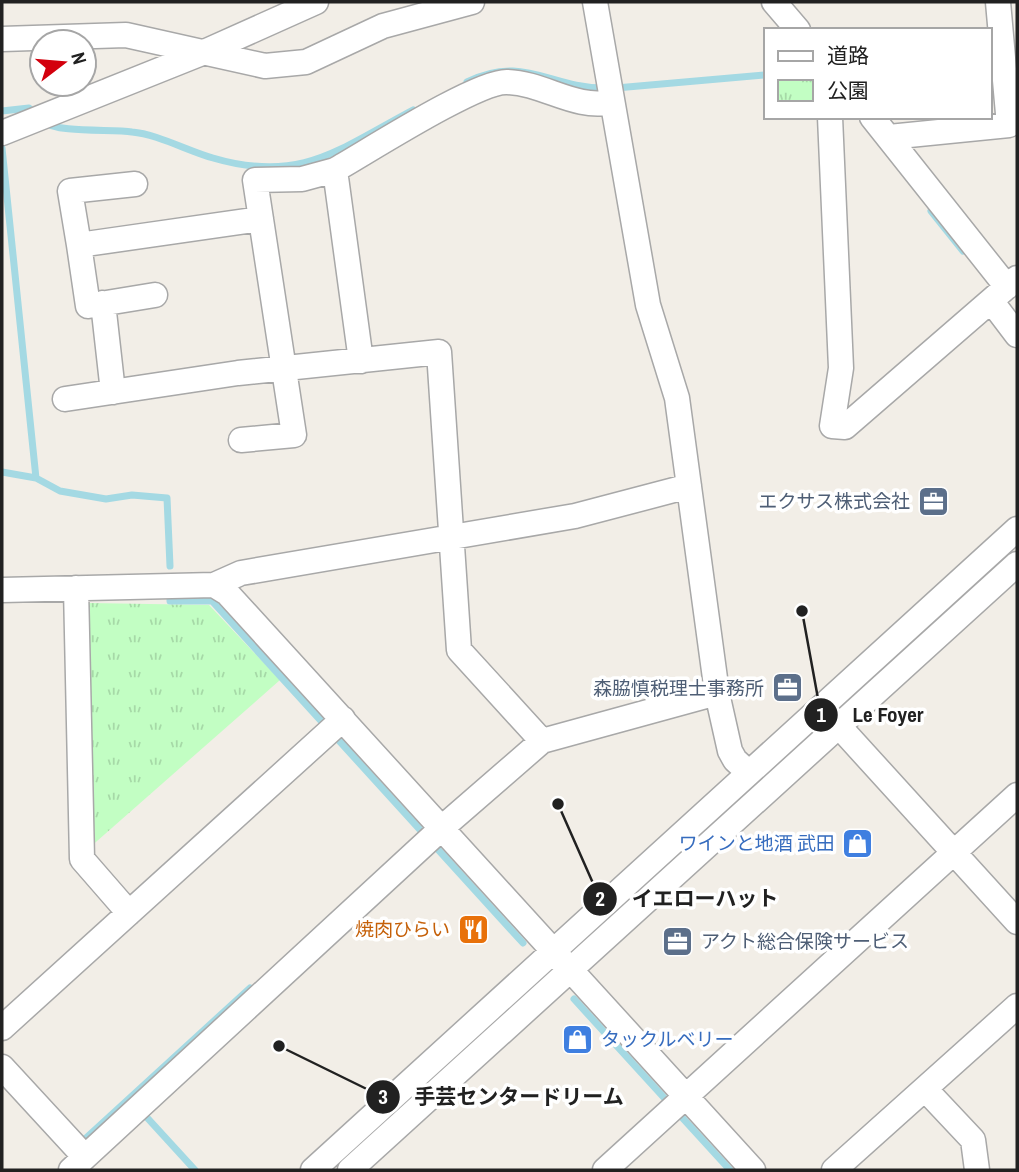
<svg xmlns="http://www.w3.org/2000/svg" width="1019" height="1172" font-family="'Archivo Narrow','Noto Sans JP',sans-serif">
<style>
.park{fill:url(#park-tufts)}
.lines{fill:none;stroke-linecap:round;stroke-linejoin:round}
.stream{stroke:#a4d9e3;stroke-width:7}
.minor-casing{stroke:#a8a8a8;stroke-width:27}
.minor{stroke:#fff;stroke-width:24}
.labels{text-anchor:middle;stroke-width:7;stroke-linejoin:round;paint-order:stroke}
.service-label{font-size:19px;fill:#4e5e75;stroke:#fff;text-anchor:end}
.shop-label{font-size:19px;fill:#366cbe;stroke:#fff;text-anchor:end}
.food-label{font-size:19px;fill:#c56008;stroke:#fff;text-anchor:end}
.leader{fill:none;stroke:#212121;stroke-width:2.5}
.callout-dot{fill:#212121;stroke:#fff;stroke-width:2.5}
.mark-label{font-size:21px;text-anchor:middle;font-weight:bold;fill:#fff}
.callout-label{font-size:21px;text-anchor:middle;font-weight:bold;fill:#212121;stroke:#fff;stroke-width:7;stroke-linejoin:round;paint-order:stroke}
</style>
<defs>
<pattern id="park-tufts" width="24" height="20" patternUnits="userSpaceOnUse" patternTransform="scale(1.75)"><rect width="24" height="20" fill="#c2fec3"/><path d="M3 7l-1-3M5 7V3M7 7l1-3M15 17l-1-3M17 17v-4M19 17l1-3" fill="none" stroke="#a6d9a7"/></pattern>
</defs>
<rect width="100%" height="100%" fill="#f2eee7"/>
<path class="park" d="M89,603L209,605L280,680L88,849L84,610Z"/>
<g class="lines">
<path class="stream" d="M467,82C523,54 550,88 604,88
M616,88L765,75
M2,111L29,108L35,114
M44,122C57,133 112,129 132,132C157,134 188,151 213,158C301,184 339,149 413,110
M2,148L36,478
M931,211L963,251
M2,472L36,478L60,491L106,499L132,495L167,498L170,566
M170,599V601H212L523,943
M574,999L730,1170
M141,1111L195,1170
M86,1138L250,988"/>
<defs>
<path id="minor" d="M595,2L648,305L677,398L717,693L730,751L735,760L748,772
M774,2L798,30
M2,39L126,35L265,66L306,62L383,26L472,2
M830,117L841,368L832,426L845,427L1017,278
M872,117L1007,287
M2,133L202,53L316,2
M889,137L1009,125L998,2
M79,245L70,191L135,184
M155,295L88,306L79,245L261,219
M992,302L1017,335
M103,303L113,392
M361,361L335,170C367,152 477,81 507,82C544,83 575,110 611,102
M65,399L238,373L439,352L459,650L542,741
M241,440L294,435L255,180L302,179L335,170
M214,585L241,573L575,516L689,486
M76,588L82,859L129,913
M2,590L214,585L227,593L753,1170
M827,713L1017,922
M2,1028L343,719
M2,1067L85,1157
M925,1089L973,1140L977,1170
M71,1170L443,827L542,741L717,693
M313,1170L1017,529
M350,1170L1017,564
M605,1170L1017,795
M834,1170L1017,1006"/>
</defs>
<use href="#minor" class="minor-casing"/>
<use href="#minor" class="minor"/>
</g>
<defs>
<symbol id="office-square" viewBox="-11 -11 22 22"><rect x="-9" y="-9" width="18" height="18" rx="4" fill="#5c6f8a" stroke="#fff"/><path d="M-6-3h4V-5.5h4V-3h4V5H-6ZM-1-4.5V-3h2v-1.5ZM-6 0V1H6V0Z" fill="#fff"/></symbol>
<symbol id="shop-square" viewBox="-11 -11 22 22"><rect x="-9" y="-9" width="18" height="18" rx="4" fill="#3f7fe0" stroke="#fff"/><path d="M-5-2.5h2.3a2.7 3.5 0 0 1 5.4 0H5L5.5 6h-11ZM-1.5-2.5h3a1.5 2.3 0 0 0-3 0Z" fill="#fff"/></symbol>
<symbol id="restaurant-square" viewBox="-11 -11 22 22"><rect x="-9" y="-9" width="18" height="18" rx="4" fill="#e8710a" stroke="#fff"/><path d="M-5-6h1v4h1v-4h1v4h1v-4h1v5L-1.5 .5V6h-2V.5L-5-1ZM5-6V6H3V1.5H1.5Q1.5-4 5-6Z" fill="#fff"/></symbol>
</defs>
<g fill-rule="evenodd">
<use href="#office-square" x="916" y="484" width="35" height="35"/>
<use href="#office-square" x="770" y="670" width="35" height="35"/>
<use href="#shop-square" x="840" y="826" width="35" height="35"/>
<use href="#restaurant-square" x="456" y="912" width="35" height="35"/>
<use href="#office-square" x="660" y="924" width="35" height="35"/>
<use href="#shop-square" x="560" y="1022" width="35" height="35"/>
</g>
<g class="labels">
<g class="service-label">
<text x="910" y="508">エクサス株式会社</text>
<text x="764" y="695">森脇慎税理士事務所</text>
<text x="701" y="948" text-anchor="start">アクト総合保険サービス</text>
</g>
<g class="shop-label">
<text x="835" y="850">ワインと地酒 武田</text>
<text x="601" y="1046" text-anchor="start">タックルベリー</text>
</g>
<g class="food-label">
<text x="450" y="936">焼肉ひらい</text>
</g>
</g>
<path class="leader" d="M802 611L821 715M558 804L600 899M279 1046L383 1097"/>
<g class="callout-dot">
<circle cx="802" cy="611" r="7"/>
<circle cx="558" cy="804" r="7"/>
<circle cx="279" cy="1046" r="7"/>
<circle cx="821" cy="715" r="18"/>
<circle cx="600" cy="899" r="18"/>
<circle cx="383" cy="1097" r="18"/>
</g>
<g class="mark-label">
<text x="821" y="722">1</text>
<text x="600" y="906">2</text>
<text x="383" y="1104">3</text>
</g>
<g class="callout-label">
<text x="888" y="722">Le Foyer</text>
<text x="705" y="906">イエローハット</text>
<text x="519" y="1104">手芸センタードリーム</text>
</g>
<rect width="1019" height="1172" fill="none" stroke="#212121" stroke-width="7"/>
<rect x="764" y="28" width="228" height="91" fill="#ffffff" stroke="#a6a6a6" stroke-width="2"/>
<rect x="778" y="51" width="35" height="10" fill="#ffffff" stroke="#a6a6a6" stroke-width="2"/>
<text x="827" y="63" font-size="21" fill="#212121">道路</text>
<rect x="778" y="80" width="35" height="21" fill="url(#park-tufts)" stroke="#a6a6a6" stroke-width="2"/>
<text x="827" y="98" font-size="21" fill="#212121">公園</text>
<g transform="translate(63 63) rotate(74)"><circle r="33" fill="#ffffff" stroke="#a6a6a6" stroke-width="2"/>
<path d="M0-5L12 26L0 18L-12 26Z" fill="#d3000d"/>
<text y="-10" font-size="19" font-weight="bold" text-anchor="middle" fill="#212121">N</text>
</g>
</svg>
